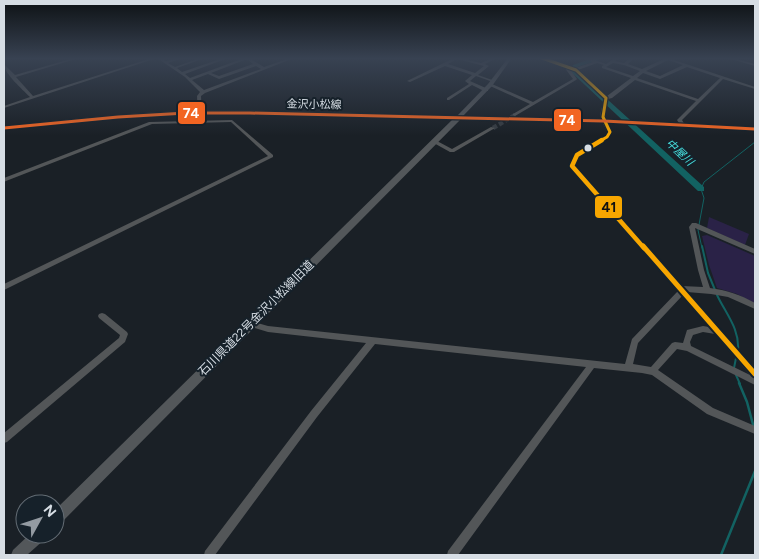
<svg xmlns="http://www.w3.org/2000/svg" width="759" height="559" font-family="Figtree,'Noto Sans JP',sans-serif">
<style>
.green{fill:#2a2247}
.lines{fill:none;stroke-linecap:round;stroke-linejoin:round}
.stream-far2{stroke:#126262;stroke-width:1}
.stream-far1{stroke:#126262;stroke-width:2}
.stream{stroke:#126262;stroke-width:2.5}
.river{fill:#126262;fill-rule:evenodd}
.minor-tunnel{stroke:#363c42;stroke-width:4.5;stroke-dasharray:4.5 2.5;stroke-linecap:butt}
.minor{fill:#535658;fill-rule:evenodd}
.major{fill:#53575a;fill-rule:evenodd}
.bus-1-far2-casing{stroke:#16212a;stroke-width:5.5}
.bus-1-far1-casing{stroke:#16212a;stroke-width:8}
.bus-1-casing{stroke:#16212a;stroke-width:9}
.bus-2-casing{stroke:#16212a;stroke-width:5.5}
.bus-1-far2{stroke:#f7a600;stroke-width:3}
.bus-1-far1{stroke:#f7a600;stroke-width:4.5}
.bus-1{stroke:#f7a600;stroke-width:5}
.bus-2{stroke:#f26522;stroke-width:3}
.bus-dot{fill:#d6dde4;stroke:#16212a;stroke-width:2}
.labels{text-anchor:middle;stroke-width:4;stroke-linejoin:round;paint-order:stroke}
.far-street-label{font-size:11px;fill:#d6dde4;stroke:#16212a}
.far-water-label{font-size:11px;font-style:italic;fill:#47e0df;stroke:#16212a}
.street-label{font-size:12px;fill:#d6dde4;stroke:#16212a}
.line-badge{stroke:#16212a;stroke-width:2}
.badge-label{font-size:14px;text-anchor:middle;font-weight:bold;fill:#fff}
.pale-badge-label{font-size:14px;text-anchor:middle;font-weight:bold;fill:#111}
</style>
<rect width="100%" height="100%" fill="#1a2026"/>
<path class="green" d="M709,217L749,234L745,245L707,228Z
M707,235L755,256V304L737,294L717,288L709,265L702,236Z"/>
<g class="lines">
<path class="stream-far2" d="M702,248L698,230L704,198L701,189L704,182L755,142"/>
<path class="stream-far1" d="M702,246L708,273L715,290
M717,295C726,314 740,329 738,351
M734,368L736,358
M736,375L740,384"/>
<path class="stream" d="M739,383L747,402L755,432
M721,555L755,471"/>
<path class="river" d="M593,58H599V60L577,67L575,70L704,187V191H698L569,70L573,65Z"/>
<path class="minor-tunnel" d="M493,128L515,115"/>
<path class="minor" d="M74,58H79L16,77L33,96L152,58H157L4,108V106L30,97C22,89 5,74 4,65H5L15,75Z
M157,58H161L166,61L176,58H181L180,59L168,63L175,67L200,58H205L177,68L182,72L223,58H228L185,74L190,78L244,58H249L264,67L290,58H294L205,93L201,96L202,117L200,118L198,117L197,96L200,92L185,77ZM247,59L253,64L219,76L211,73ZM256,66L261,69L204,90L192,80L208,74L219,79Z
M454,58H459L481,63L492,58H496L495,59L485,64L489,66L478,75L495,81L493,82L476,76L470,81L488,89V91H484L472,85L449,100H447V98L469,84L465,81L472,75L445,66L410,82L407,81ZM457,59L484,66L475,73L448,64Z
M540,58H545L575,68L593,62L585,59L584,58H589L606,64L615,58H619L615,61L624,63L630,58H634L628,64L642,69L664,59L663,58H671V59L755,87V89L723,79L682,120L685,125L683,126H681L677,120L696,101L635,80L612,98L608,99C608,103 607,107 606,111C604,119 609,125 612,132L609,138L579,156L575,166L682,286L703,287L698,270L689,227L692,223H696L755,249V254L695,228L704,270L710,288C726,290 741,295 755,303V309L728,297L711,294L687,292L755,368V385L687,351L677,349L658,370L713,408L755,426V434L707,414L652,375L642,373L594,368L458,555H447L448,551L586,367L375,344L317,417L215,555H204L205,551L311,411L366,343L268,332L248,326L247,324L248,322L251,321L268,326L625,364L632,339L678,291L569,166L575,154L605,136L608,132C604,125 599,119 601,111C602,106 604,103 604,98L575,71L570,69L577,79L576,80L515,116L513,115V114L530,104L488,85L492,84L533,102L573,79L564,67ZM668,60L683,65L660,76L646,71ZM597,63L604,65L602,66V68L631,78L607,96L578,70ZM613,63L624,65L640,71L633,76L606,67ZM687,67L720,78L698,99L637,78L643,73L660,79ZM682,296L709,327L703,326L687,330L683,343L675,342L672,343L651,367L633,364L638,343ZM703,332L715,334L750,375L691,346L690,342L693,335Z
M727,58H732L755,64V66Z
M232,120L273,155V157L4,290V284L268,156L231,122L152,124L6,181L4,182V178L149,122Z
M491,127L495,128L454,152H450L432,142L433,141H437L452,149Z
M102,313L105,314L127,332L128,334L125,342L7,442L4,443V433L119,338L120,335L99,318L98,316L99,314Z"/>
<path class="major" d="M508,58H512L492,86L463,116L604,119L755,127V131L604,123L460,120L60,524L55,525V510L453,119C364,117 275,112 186,115C125,116 65,124 4,130V126C64,120 125,113 186,111C276,109 367,114 457,116L488,84Z
M30,534H47L45,539L27,555H11L13,550Z"/>
<defs>
<path id="bus-1-far2" d="M542,58L576,70L606,98L603,117L610,132L607,137L600,141"/>
<path id="bus-1-far1" d="M602,140L577,155L572,166L644,248"/>
<path id="bus-1" d="M643,246L755,374"/>
<path id="bus-2" d="M4,128L118,117L186,113H250L604,121L755,129"/>
</defs>
<use href="#bus-1-far2" class="bus-1-far2-casing"/>
<use href="#bus-1-far1" class="bus-1-far1-casing"/>
<use href="#bus-1" class="bus-1-casing"/>
<use href="#bus-2" class="bus-2-casing"/>
<use href="#bus-1-far2" class="bus-1-far2"/>
<use href="#bus-1-far1" class="bus-1-far1"/>
<use href="#bus-1" class="bus-1"/>
<use href="#bus-2" class="bus-2"/>
</g>
<linearGradient id="sky" x2="0" y2="1"><stop stop-color="#0e1215"/><stop offset="0.43" stop-color="#384252"/><stop offset="1" stop-color="#384252" stop-opacity="0"/></linearGradient>
<rect width="759" height="136" fill="url(#sky)"/>
<circle class="bus-dot" cx="588" cy="148" r="4.5"/>
<g class="labels">
<g class="far-street-label">
<text transform="translate(314 104) rotate(1)" y="4">金沢小松線</text>
</g>
<g class="far-water-label">
<text transform="translate(680 152) rotate(43)" y="4">中屋川</text>
</g>
<g class="street-label">
<text transform="translate(256 318) rotate(-45)" y="4">石川県道22号金沢小松線旧道</text>
</g>
</g>
<g class="line-badge">
<rect x="177" y="101" width="29" height="24" rx="5" fill="#f26522"/>
<rect x="553" y="108" width="29" height="24" rx="5" fill="#f26522"/>
<rect x="594" y="195" width="29" height="24" rx="5" fill="#f7a600"/>
</g>
<g class="badge-label">
<text x="191" y="118">74</text>
<text x="567" y="125">74</text>
</g>
<g class="pale-badge-label">
<text x="609" y="212">41</text>
</g>
<rect width="759" height="559" fill="none" stroke="#d6dde4" stroke-width="10"/>
<g transform="translate(40 519) rotate(50)"><circle r="24" fill="#16212a" stroke="#636c74"/>
<path d="M0-4L9 19L0 12L-9 19Z" fill="#949ba2"/>
<text y="-8" font-size="14" font-weight="bold" text-anchor="middle" fill="#d6dde4">N</text>
</g>
</svg>
